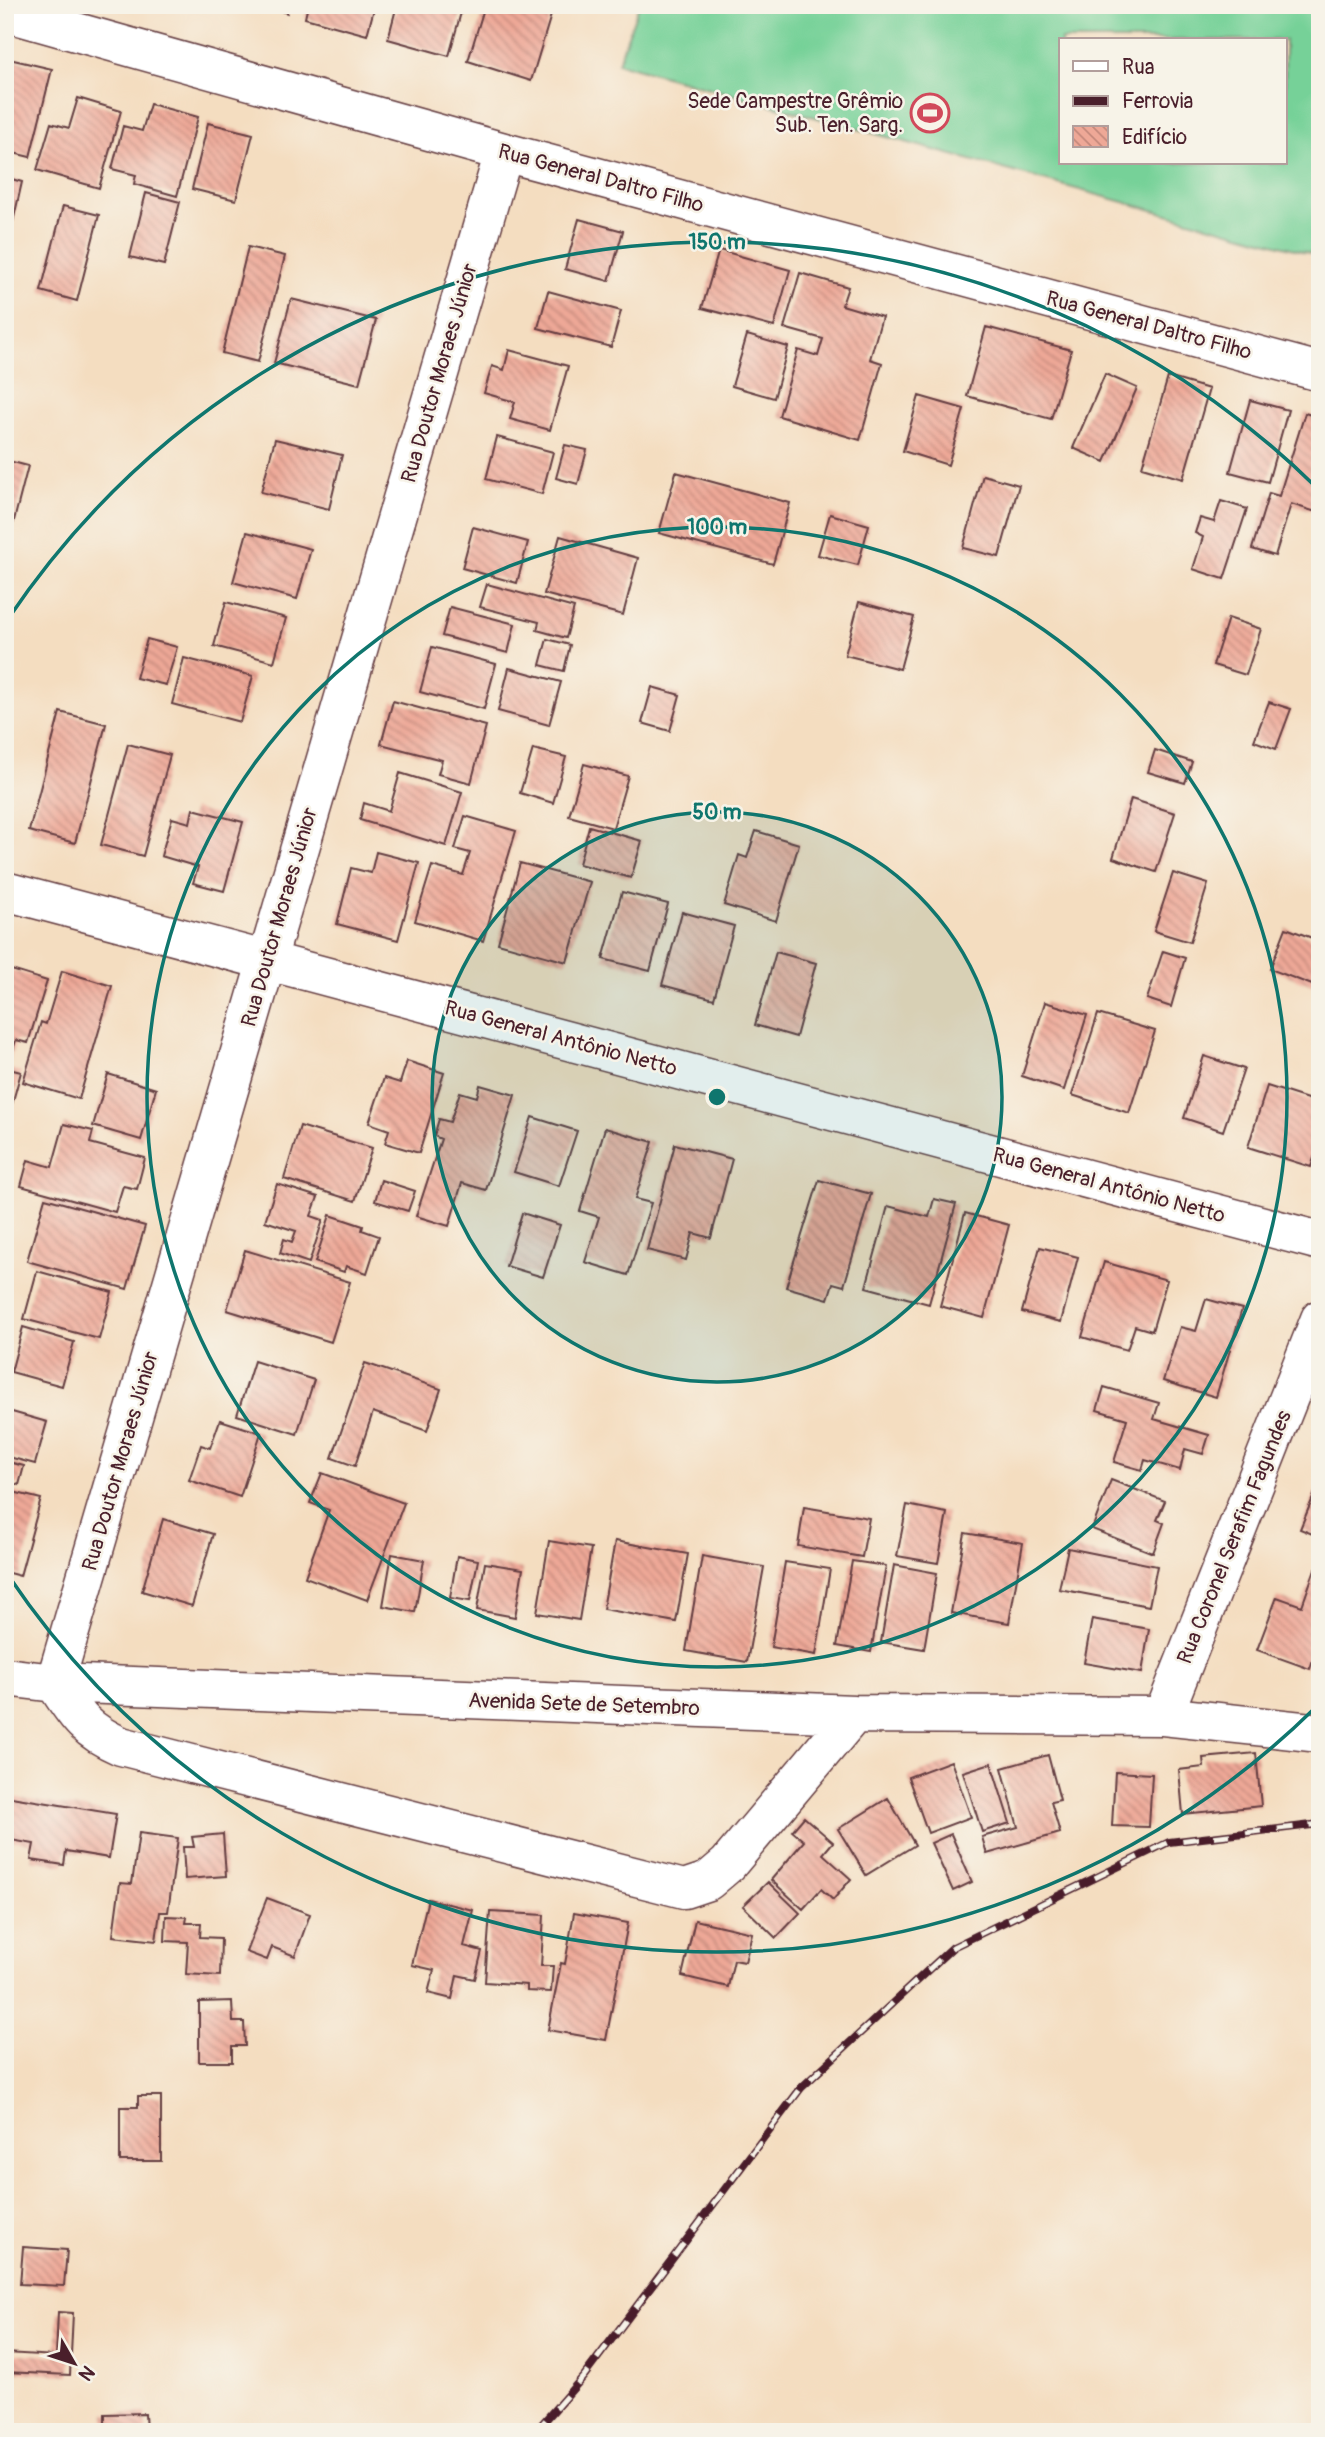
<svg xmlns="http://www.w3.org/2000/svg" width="1325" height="2437" font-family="Pangolin,sans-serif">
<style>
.garden{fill:#76d198;stroke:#607862;stroke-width:2;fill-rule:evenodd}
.building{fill:url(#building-back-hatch)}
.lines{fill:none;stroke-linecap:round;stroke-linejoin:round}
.minor-casing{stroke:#643c41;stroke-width:41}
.minor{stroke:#fff;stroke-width:38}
.rail-casing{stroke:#4a1f2b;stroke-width:8}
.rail{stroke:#f7f3e8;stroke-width:5;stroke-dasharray:16;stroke-linecap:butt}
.ring{fill:none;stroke:#0f766e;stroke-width:3.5}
.labels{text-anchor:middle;stroke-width:5;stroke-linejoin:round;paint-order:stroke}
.poi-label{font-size:21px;fill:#4a1f2b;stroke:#f7f3e8;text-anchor:end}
.street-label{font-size:21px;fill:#4a1f2b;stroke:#f7f3e8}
.centre{fill:#0f766e;stroke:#f7f3e8;stroke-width:3.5}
.ring-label{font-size:21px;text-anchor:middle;font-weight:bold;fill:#0f766e;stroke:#f7f3e8;stroke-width:5;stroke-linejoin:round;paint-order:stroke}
</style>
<defs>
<pattern id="building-back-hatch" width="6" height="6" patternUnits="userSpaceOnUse" patternTransform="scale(1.75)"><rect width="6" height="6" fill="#eea897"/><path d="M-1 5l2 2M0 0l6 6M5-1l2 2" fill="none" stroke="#c3887b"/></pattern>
</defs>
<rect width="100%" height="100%" fill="#f7f3e8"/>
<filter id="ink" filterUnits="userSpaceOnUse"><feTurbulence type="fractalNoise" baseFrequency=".0143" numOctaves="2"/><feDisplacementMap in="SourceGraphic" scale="14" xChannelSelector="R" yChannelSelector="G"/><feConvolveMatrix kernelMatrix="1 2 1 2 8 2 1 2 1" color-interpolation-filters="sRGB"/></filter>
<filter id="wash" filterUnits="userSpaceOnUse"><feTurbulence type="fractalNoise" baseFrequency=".00686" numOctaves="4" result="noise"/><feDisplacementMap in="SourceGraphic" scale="28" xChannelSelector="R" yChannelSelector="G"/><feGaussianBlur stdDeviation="1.57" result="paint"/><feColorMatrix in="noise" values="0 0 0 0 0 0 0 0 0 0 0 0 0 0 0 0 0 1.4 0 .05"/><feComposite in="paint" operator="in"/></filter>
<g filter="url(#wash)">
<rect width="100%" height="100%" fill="#f4ddc0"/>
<path class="garden" d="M639,5H1320V256L618,63ZM1061,40H1285V163H1061Z"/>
<g id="blocks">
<path class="building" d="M263,5H289L287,13Z
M308,5H375L367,35L305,18Z
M397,5H463L449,56L388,39Z
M485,5H554L531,81L468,61Z
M5,58L52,69L30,157L5,151Z
M78,98L121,111L99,188L37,170L51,123L69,128Z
M150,104L198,117L177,196L134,184L136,175L112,169L123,126L142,131Z
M208,123L253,134L236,200L192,189Z
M5,177L22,182L13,222L5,220Z
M146,193L180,202L164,265L130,257Z
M63,206L99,215L77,301L41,291Z
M579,219L623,231L609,281L565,269Z
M248,247L285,256L258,362L222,353Z
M719,250L790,270L774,327L702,308Z
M800,273L848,287L842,305L882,317L870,359L882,363L860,440L779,416L798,350L818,356L823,339L784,328Z
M548,291L621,311L611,347L538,328Z
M291,299L376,320L359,384L274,363Z
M986,327L1071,350L1051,419L967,396Z
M747,335L788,347L774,398L732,386Z
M509,350L568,366L550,430L510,419L515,402L484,393L492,366L504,370Z
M1105,374L1137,388L1105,462L1073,448Z
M1168,377L1209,389L1183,479L1142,467Z
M919,396L964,409L948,465L903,451Z
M1250,400L1288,410L1268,482L1230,472Z
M1305,413L1320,418V502L1316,512L1291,504L1275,556L1252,549L1269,493L1279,496Z
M497,437L553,452L542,494L486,479Z
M275,439L342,455L329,509L261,492Z
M565,445L587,450L578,484L556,478Z
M5,460L28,466L9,540L5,539Z
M676,472L790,503L773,564L659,533Z
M983,475L1019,485L999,557L963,548Z
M1221,501L1247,509L1224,579L1193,569L1203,537L1195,533L1200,518L1214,522Z
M830,514L869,525L858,565L818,555Z
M473,527L528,542L517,583L462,568Z
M247,532L311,549L297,599L233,582Z
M560,536L638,558L623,615L544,594Z
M487,584L574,608L566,638L537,630L539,622L480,607Z
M226,602L286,618L274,662L214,646Z
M859,602L914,617L900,669L845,655Z
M450,607L515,624L508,653L442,636Z
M1228,618L1261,629L1246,675L1213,665Z
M147,639L177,647L166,685L136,678Z
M547,639L570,645L564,671L540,665Z
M432,647L496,664L484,709L420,692Z
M184,658L253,676L240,722L172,704Z
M509,668L561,682L549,725L498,711Z
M652,687L680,695L670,731L642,723Z
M393,701L486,726L471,783L438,774L442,760L381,744Z
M1269,702L1291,709L1276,749L1254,741Z
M60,712L106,724L75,843L29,831Z
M128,744L170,755L143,856L101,845Z
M533,749L566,757L553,803L520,793Z
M1155,750L1192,762L1185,783L1148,772Z
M584,764L628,776L613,828L569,816Z
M400,773L462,792L446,846L360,820L364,803L389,811Z
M1131,799L1175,813L1156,872L1113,858Z
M193,809L243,822L224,891L193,883L198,867L161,856L172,818L190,823Z
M465,816L516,831L483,941L415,921L432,866L463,875L470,853L455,849Z
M589,826L642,841L631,878L579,864Z
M756,831L799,844L776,921L724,905L739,855L747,858Z
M376,852L419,863L398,940L337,924L351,868L371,873Z
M520,863L590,882L567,962L498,943Z
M1173,873L1208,884L1190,942L1154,931Z
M622,892L668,904L650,971L603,959Z
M682,912L734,926L714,999L662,985Z
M1286,928L1320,941V988L1270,969Z
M1163,951L1185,958L1171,1007L1147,999Z
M776,952L816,963L796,1037L755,1025Z
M5,968L47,981L28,1043L16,1040L9,1063L5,1062Z
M62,971L112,986L79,1099L23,1082L41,1022L46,1024Z
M1045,1002L1087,1015L1064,1090L1022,1076Z
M1098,1014L1155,1031L1129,1113L1072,1095Z
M1204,1056L1244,1069L1223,1131L1184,1118Z
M407,1061L444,1073L419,1153L385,1143L389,1130L369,1123L384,1078L400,1083Z
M5,1068L21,1072L6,1126H5Z
M108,1074L156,1089L141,1140L93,1126Z
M480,1085L515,1095L486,1190L462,1183L449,1226L416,1216L441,1139L434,1136L439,1119L450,1122L460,1092L477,1097Z
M1267,1086L1320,1103V1140L1311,1167L1248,1147Z
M532,1117L577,1131L559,1186L514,1172Z
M64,1124L93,1131L90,1143L145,1158L137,1189L123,1186L115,1212L21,1186L28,1160L52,1167Z
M300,1126L372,1148L355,1201L284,1179Z
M605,1128L653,1142L635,1199L651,1203L628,1275L585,1262L599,1217L580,1211Z
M675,1144L732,1159L711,1238L693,1233L686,1260L647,1250Z
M381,1180L415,1191L408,1211L375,1201Z
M819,1180L871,1194L844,1286L833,1283L828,1299L786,1287Z
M277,1184L318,1197L311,1216L323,1220L309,1263L280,1253L284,1239L292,1242L296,1231L265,1221Z
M45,1198L145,1226L127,1289L27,1261Z
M934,1199L956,1204L929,1304L866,1287L888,1206L929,1217Z
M522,1213L560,1225L543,1277L506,1266Z
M965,1213L1009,1225L984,1318L940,1306Z
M330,1215L363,1226L362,1230L379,1236L367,1273L346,1266L344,1272L315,1262Z
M1040,1247L1078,1257L1061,1322L1022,1312Z
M245,1250L350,1282L331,1342L227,1310Z
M1104,1262L1167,1280L1152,1331L1135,1326L1127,1350L1082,1337Z
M37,1271L112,1292L99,1339L24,1319Z
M1206,1299L1242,1309L1216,1397L1163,1381L1180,1327L1196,1331Z
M23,1327L74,1342L62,1386L11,1372Z
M254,1361L314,1380L297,1434L237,1415Z
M365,1363L441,1389L427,1431L373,1412L355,1466L332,1458Z
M1104,1387L1159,1403L1154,1419L1209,1435L1203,1454L1185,1449L1180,1470L1145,1460L1142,1470L1114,1462L1127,1419L1097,1410Z
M5,1410L47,1422L35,1464L5,1456Z
M220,1420L261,1433L240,1497L189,1480L201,1445L210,1448Z
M5,1461L24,1466L19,1485L5,1481Z
M322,1473L404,1503L367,1600L305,1577L329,1510L310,1503Z
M1111,1480L1165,1501L1157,1520L1164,1523L1153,1553L1092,1529Z
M1320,1481V1537L1300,1529Z
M5,1490L41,1499L20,1576L5,1572Z
M907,1505L947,1513L938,1563L897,1556Z
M804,1507L869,1518L862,1557L798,1546Z
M163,1519L213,1534L192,1606L142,1591Z
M965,1533L1023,1543L1009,1623L951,1613Z
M549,1541L591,1548L579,1620L537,1613Z
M615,1541L688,1554L676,1622L603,1609Z
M1068,1548L1157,1566L1149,1606L1059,1589Z
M392,1554L424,1560L415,1612L383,1606Z
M457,1556L478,1560L470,1601L450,1598Z
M702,1556L764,1567L747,1662L686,1651Z
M852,1561L886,1566L871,1652L837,1646Z
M785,1562L830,1569L816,1655L771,1647Z
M485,1563L523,1569L515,1617L477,1610Z
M894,1565L937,1573L924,1649L881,1642Z
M1315,1569L1320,1571V1655L1315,1653L1310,1669L1257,1650L1277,1597L1302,1606Z
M1092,1619L1149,1629L1142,1673L1084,1663Z
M1256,1753L1261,1806L1183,1814L1179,1770L1204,1767L1203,1758Z
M1048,1755L1060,1800L1051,1802L1060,1833L987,1854L982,1837L1018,1827L1002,1768Z
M951,1761L971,1817L928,1833L908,1777Z
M991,1763L1010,1823L982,1832L963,1772Z
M1115,1772L1152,1774L1149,1827L1112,1826Z
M5,1796L116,1814L109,1858L66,1851L64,1865L31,1860L34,1844L5,1839Z
M888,1798L915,1845L866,1875L838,1829Z
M804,1817L833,1842L823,1854L851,1879L833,1900L821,1889L803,1909L771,1880L804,1841L792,1831Z
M139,1833L178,1838L168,1912H160L156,1941L113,1936L120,1883L132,1884Z
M223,1834L226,1876L185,1879L183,1847H194L192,1837Z
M951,1834L972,1882L953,1891L931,1843Z
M768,1882L800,1913L776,1938L743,1906Z
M267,1898L310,1914L295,1956L272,1947L267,1960L246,1952Z
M428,1899L473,1910L464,1946L482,1951L475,1979L457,1975L452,1999L428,1993L434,1970L412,1965Z
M490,1912L544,1915L541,1966H553L551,1992L527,1991V1985L485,1982Z
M574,1913L628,1923L606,2040L548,2030L561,1963L565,1964Z
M166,1916L187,1917L186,1923H201L200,1937L221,1938L220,1976L186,1974L188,1942L165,1941Z
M695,1920L752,1933L745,1962L734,1960L728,1987L682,1976Z
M232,2001L233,2022H244L245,2046H232V2062H199V2002Z
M138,2096H161V2161H120V2107H138Z
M23,2247L67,2250L64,2286L20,2284Z
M58,2312L73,2313L70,2375L5,2372L6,2353L56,2356Z
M145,2413L146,2432H105V2414Z"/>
</g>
</g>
<g filter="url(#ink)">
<use href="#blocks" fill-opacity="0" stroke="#643c41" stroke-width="2"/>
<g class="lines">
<defs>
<path id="minor" d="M5,12L504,152L1320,372
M504,152L55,1683C76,1715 84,1730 121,1746L684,1889L708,1881L728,1864L854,1714
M5,891L1320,1241
M5,1677L55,1683L854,1714L1163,1716L1320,1733
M1163,1716L1320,1319"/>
</defs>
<use href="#minor" class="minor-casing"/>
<use href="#minor" class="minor"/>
<defs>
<path id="rail" d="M535,2432L584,2376L801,2088L953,1947L1169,1842L1320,1824"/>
</defs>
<use href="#rail" class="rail-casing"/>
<use href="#rail" class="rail"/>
</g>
</g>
<circle cx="717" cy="1097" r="285" fill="#0f766e" fill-opacity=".12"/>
<g class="ring">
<circle cx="717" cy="1097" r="285"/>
<circle cx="717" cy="1097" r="570"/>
<path d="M1316 1707A855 855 0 0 1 8 1575M8 619A855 855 0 0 1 1316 487"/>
</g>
<defs>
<symbol id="stadium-ring" viewBox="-11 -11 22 22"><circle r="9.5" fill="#f7f3e8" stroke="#d1495b" stroke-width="1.5"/><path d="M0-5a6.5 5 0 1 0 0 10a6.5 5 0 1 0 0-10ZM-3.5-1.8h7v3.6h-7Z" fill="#d1495b"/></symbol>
</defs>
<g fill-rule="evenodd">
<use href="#stadium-ring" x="908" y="91" width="44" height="44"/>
</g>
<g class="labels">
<g class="poi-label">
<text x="903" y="108">Sede Campestre Grêmio<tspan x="903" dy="24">Sub. Ten. Sarg.</tspan></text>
</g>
<g class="street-label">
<text transform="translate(601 178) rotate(15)" y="7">Rua General Daltro Filho</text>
<text transform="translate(1149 325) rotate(15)" y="7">Rua General Daltro Filho</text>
<text transform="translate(439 373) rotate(-74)" y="7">Rua Doutor Moraes Júnior</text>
<text transform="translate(279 917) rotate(-74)" y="7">Rua Doutor Moraes Júnior</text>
<text transform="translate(561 1038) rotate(15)" y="7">Rua General Antônio Netto</text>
<text transform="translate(1109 1185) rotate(15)" y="7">Rua General Antônio Netto</text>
<text transform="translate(120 1461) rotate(-74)" y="7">Rua Doutor Moraes Júnior</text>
<text transform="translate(1234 1537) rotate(-68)" y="7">Rua Coronel Serafim Fagundes</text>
<text transform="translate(584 1704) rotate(2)" y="7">Avenida Sete de Setembro</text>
</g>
</g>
<circle cx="717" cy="1097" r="10" class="centre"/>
<g class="ring-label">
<text x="717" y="249">150 m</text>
<text x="717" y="534">100 m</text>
<text x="717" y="819">50 m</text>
</g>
<rect width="1325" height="2437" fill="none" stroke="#f7f3e8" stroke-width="28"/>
<rect x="1059" y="38" width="228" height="126" fill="#f7f3e8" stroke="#b29e9c" stroke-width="2"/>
<rect x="1073" y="61" width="35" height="10" fill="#ffffff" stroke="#b29e9c" stroke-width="2"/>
<text x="1122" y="74" font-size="21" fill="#4a1f2b">Rua</text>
<rect x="1073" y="96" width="35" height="10" fill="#4a1f2b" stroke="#b29e9c" stroke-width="2"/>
<text x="1122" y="108" font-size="21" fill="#4a1f2b">Ferrovia</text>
<rect x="1073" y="126" width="35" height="21" fill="url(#building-back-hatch)" stroke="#b29e9c" stroke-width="2"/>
<text x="1122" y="144" font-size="21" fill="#4a1f2b">Edifício</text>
<g transform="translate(74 2363) rotate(129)" stroke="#f7f3e8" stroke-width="5" paint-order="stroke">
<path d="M0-5L12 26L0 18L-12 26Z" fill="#4a1f2b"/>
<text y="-10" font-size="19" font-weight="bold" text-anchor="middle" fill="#4a1f2b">N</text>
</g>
</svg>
